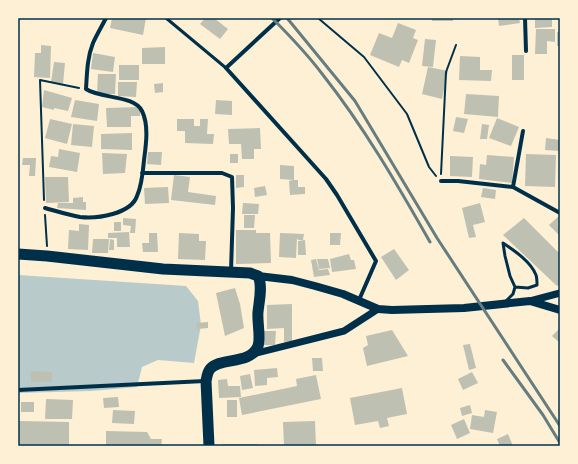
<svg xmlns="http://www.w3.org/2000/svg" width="578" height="464" font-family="'Playfair Display',serif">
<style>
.green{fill:#b9caca}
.building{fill:#bec0b2}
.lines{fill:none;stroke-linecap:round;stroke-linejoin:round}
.path{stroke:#003049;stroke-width:2}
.service{stroke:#003049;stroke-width:3}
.minor{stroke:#003049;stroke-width:4}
.tertiary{stroke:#003049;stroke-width:7}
.secondary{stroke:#003049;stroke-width:8}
.trunk{stroke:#003049;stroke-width:11}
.rail{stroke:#657d81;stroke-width:3}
.neatline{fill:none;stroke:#003049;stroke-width:1.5}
</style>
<rect width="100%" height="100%" fill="#fdf0d5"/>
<path class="green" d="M18,275L186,286L198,301L201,325L194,363L158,360L142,367L137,387L91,391L18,393Z"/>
<path class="building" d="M112,18H146L143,35L110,28Z
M205,18H214L228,29L220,39L200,24Z
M432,18H453V21H432Z
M498,18H519L520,23L499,26Z
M535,18H552V27L535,28Z
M398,23L416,30L413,38L418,40L409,63L402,60L399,67L370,55L379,33L392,38Z
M536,29H555V42L547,41V54H535Z
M557,32H560V46H557Z
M425,39L436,40L433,67L422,66Z
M41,45L51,46L50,78L34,77L35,53H41Z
M165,47V64H142V48Z
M93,53L115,57L113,72L91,69Z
M512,55H524V80H512Z
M460,56L480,57V70H492L491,81L459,80Z
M54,62L65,63L63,84L51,82Z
M119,65H139V80H119Z
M428,67L448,71L442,99L422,94Z
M98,74H116L115,94H97Z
M118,82H137L136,97L118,96Z
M163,83V92L155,93L154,84Z
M44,90L72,98L68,111L54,108V110L42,107Z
M466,94L499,96L498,117L464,114Z
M75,100L99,104L97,121L71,117Z
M216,100L232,101V115L215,114Z
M140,107V116H131V127H107L106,108Z
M456,117L468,119L464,133L453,131Z
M497,118L519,127L511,146L489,138Z
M50,119L72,124L67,144L45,138Z
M177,119H194V126H200V119H208L207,134H214L213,144L185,143V131H177Z
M73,124L94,126L92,147L71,145Z
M482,124L489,125L487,139H480Z
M260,128L261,149H254V159H242L241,144H229L228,129Z
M132,133V150L101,149V134Z
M546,138L560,140V151L545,150Z
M59,149L80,153L77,172L49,167L51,156L58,157Z
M148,152H162L161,165L147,164Z
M102,153L127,154L125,173L103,174Z
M230,154H238V163H230Z
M526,154L556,155L555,187L525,186Z
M487,155L514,157L512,183L479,179L480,164L486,165Z
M450,156L473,157L472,177L450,176Z
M23,158H36L35,176H29L30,165H22Z
M280,165L294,166V180L280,179Z
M174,175L190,177L188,192L216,196L215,205L171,200Z
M236,175H244V187L236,188Z
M45,177H68L69,202L46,203Z
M293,180H298V187H305V194L290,195L289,181Z
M265,186L267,195L255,197L254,188Z
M168,187L169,203L145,204L144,188Z
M483,188L496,190L495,199L481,197Z
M83,197V202H86V210L57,208L58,203H73V198Z
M243,203L259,204L258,214H242Z
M480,203L485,222L473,225L476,237L469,238L462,208Z
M244,215H255L254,228H244Z
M559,216L560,234L559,235L549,225Z
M123,218L136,219L135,233H130L131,226L123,225Z
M524,218L559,253L560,252V284L557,286L503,235Z
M114,222H121V231H114Z
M79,224L89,225L88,250L68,249L69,230L79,231Z
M236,230H256V233H270L271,263L236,264Z
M129,232L130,247H117V238H108V233Z
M149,233H157L158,252H143L142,243H149Z
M179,233L199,234V241H206L205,260L178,259Z
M280,233L304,234L303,240H298L297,238L296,258L279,257Z
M330,233H341L340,245H330Z
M93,239H109L108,253H92Z
M110,239L114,240V250H109Z
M305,240L306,255H298V241Z
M394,249L409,270L396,280L381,257Z
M349,254L351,260H354L356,269L332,272L330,259Z
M316,259L319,270L328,269L330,275L314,277L311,260Z
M317,259H328L330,268L319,269Z
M235,288L240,304L244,328L225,336L216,293Z
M292,304V341L284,342V328L267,329V305Z
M208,322V328L197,329L196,323Z
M560,328V343L552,336Z
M392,330L408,356L367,366L363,348L368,345L366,336Z
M264,331H276L275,345H264Z
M470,344L476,368L469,370L463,345Z
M312,358H322L323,371H313Z
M277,368L278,377L267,378V385L255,386L254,370Z
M31,371L52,372V382H31Z
M472,372L478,383L463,390L458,379Z
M250,374L253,388L242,390L240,376Z
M316,375L321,399L242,415L239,398L297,386L296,379Z
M227,379L228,386H240L241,397L219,398L218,380Z
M402,388L407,414L387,418L389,426L380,428L378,421L355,425L350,398Z
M118,397L119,407L104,408L103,398Z
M46,399L73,400L72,419H45Z
M227,400H237V417H227Z
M21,402H34V412H21Z
M470,405L472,413L462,416L460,408Z
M113,410L135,411L134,424L112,423Z
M485,410L497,412L493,433L470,429L472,415L484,417Z
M464,419L470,433L457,439L451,425Z
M18,421L69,422V446H18Z
M315,421L316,446H284L283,422Z
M106,431L147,432L151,439H162L161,446H106Z
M508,434L513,446H500L497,439Z
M223,444H258V446H223Z"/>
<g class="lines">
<path class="path" d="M318,18L364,57L407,114L429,167L436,176
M441,174L446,72L456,45
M44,200L40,80L79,88
M45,215L47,246"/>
<path class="service" d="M166,18L226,68
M505,302L513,294L515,287L510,276L505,256L503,243C515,251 531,262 536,275C537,278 537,282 537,285L528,288L515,287"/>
<path class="minor" d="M280,18L226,68L326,179L337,195L376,261L359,300
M525,18L526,51
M142,173H222L232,177L233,208L231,271
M441,181H458L513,187L560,213
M513,187L523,131
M45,208C56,211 69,215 80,217C97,219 131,214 137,196C142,185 143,171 144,160C146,145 149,125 142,111C134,95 101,99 86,89C87,74 87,58 93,43C97,34 102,26 106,18
M18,390L205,381"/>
<path class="tertiary" d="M530,301L560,293
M253,354L344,331L378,309"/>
<path class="secondary" d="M258,276L292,280L315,286L343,294L378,309L392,310L464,308L530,301L560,310"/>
<path class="trunk" d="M18,254L47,256L163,269L250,273L258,276C263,286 259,301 258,312C257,322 261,338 258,346C251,365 220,357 210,369C207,373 207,377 206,381L209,446"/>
<path class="rail" d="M272,18C290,36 308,55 323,75C364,127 397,184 430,242
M287,18L355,101L437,238L560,426
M503,360L543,415L560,443"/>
</g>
<rect width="578" height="464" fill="none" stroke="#fdf0d5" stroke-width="38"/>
<rect x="19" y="19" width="540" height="426" class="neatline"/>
</svg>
